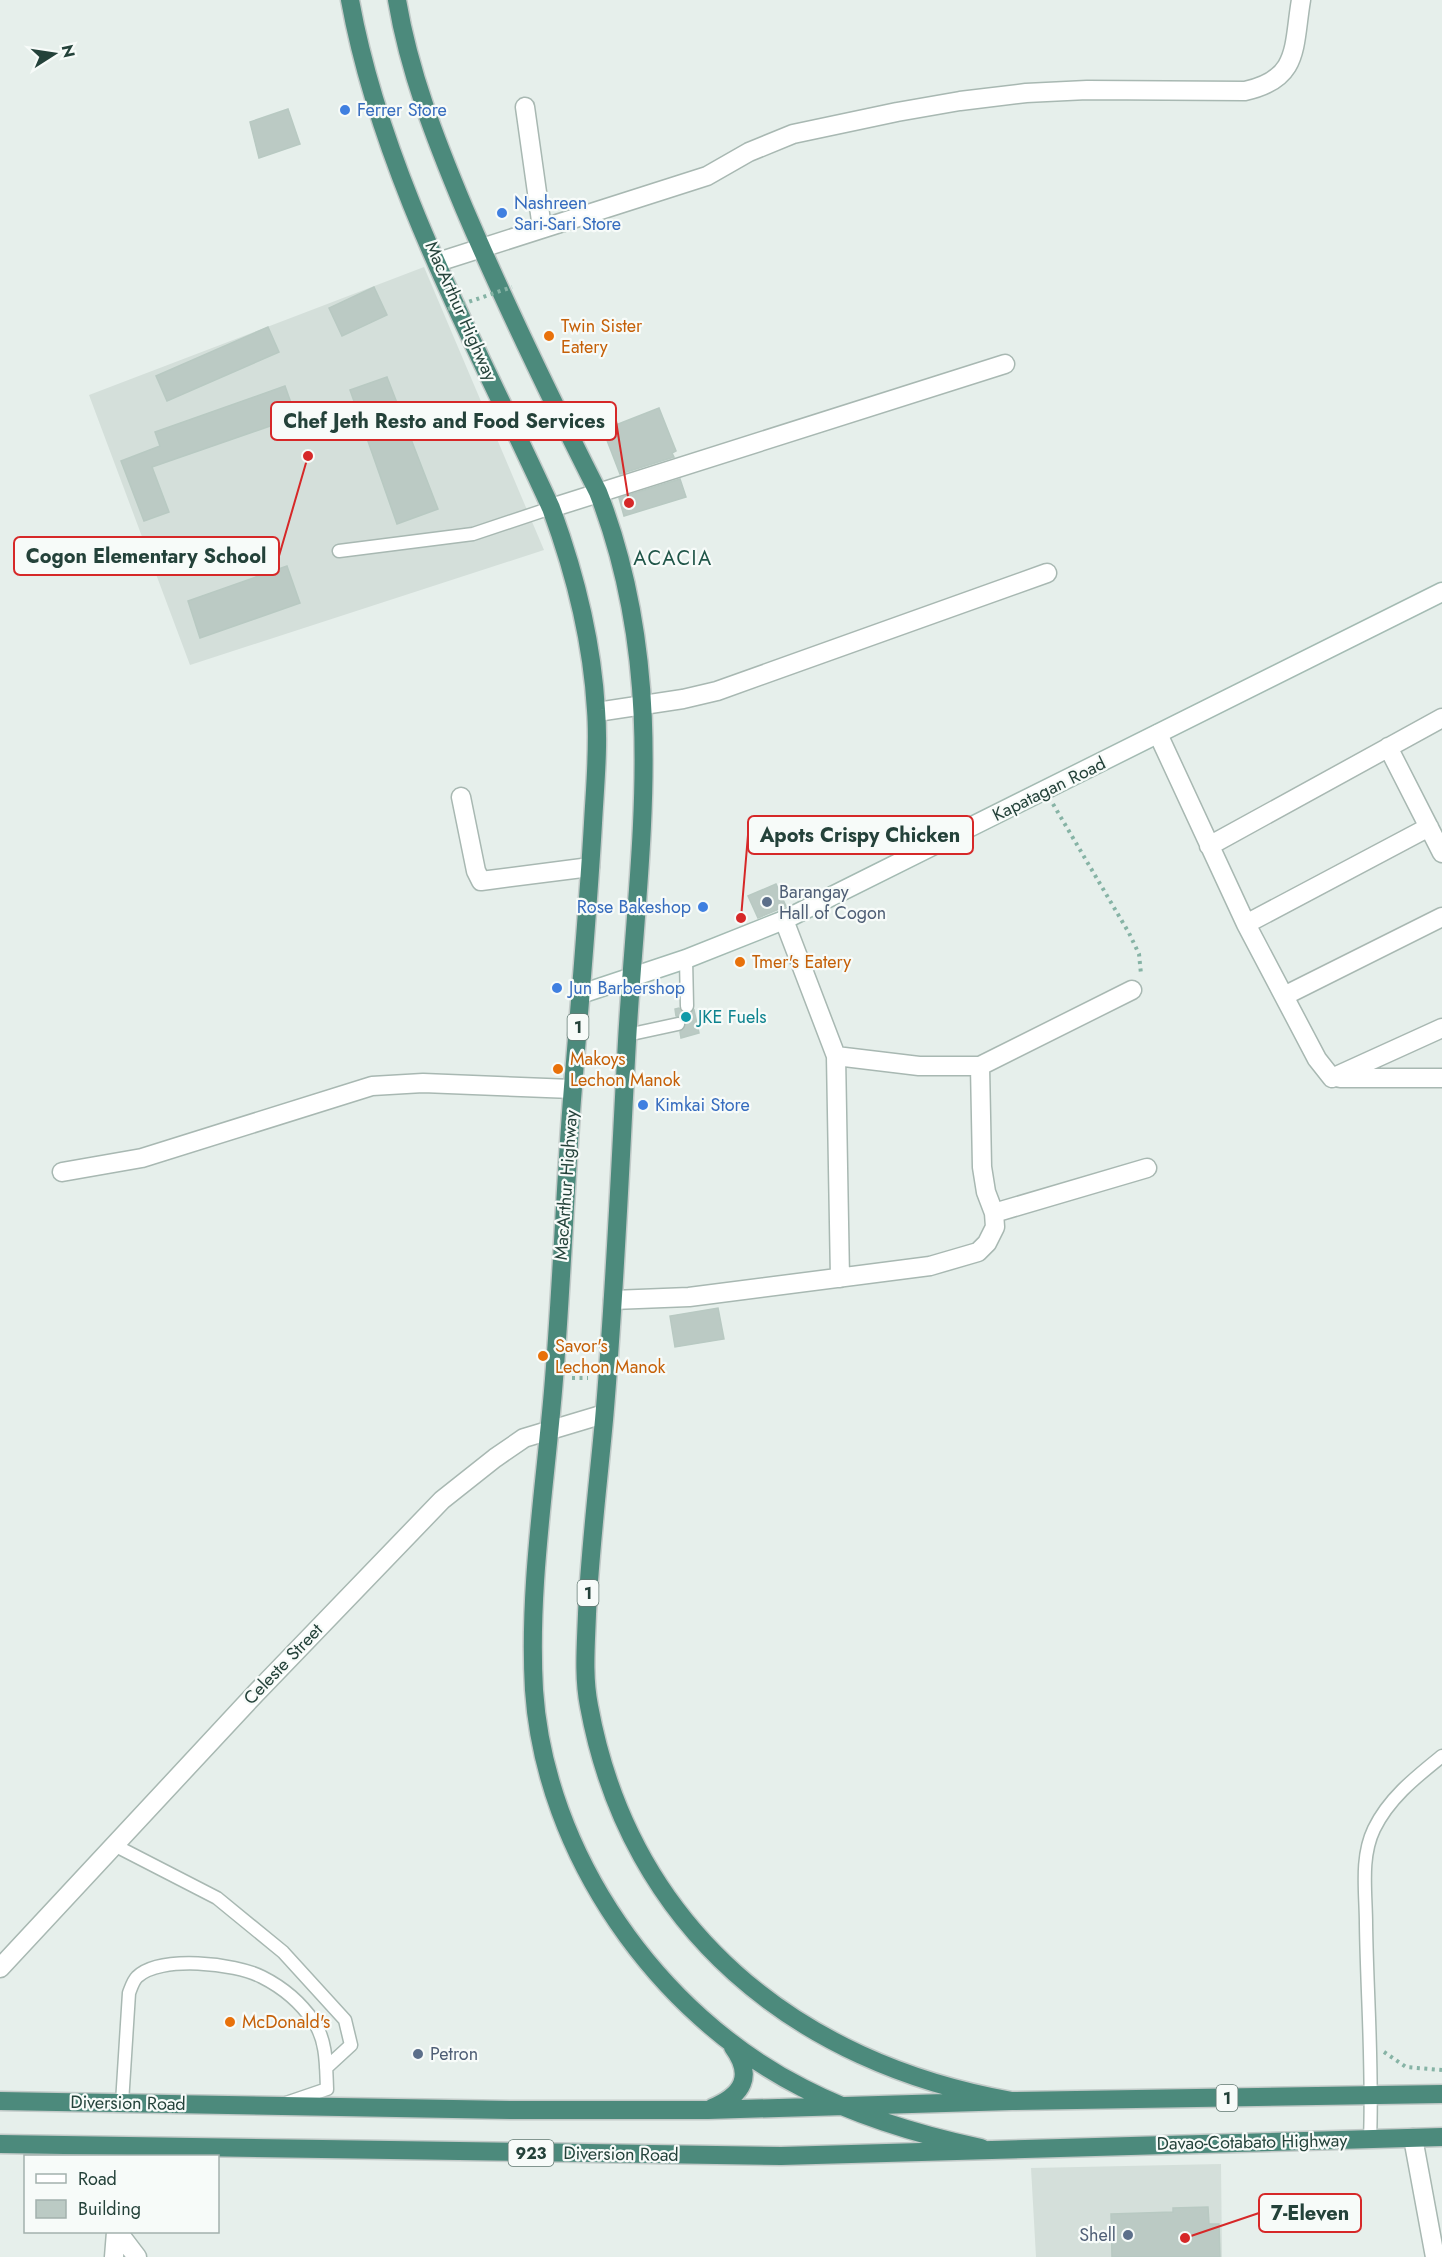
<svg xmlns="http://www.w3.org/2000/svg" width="1442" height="2257" font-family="Jost,sans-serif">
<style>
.built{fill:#d4dfda}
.building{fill:#bbcac4;stroke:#b8c9c2;stroke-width:1.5}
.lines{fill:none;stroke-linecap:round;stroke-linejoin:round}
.service-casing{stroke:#a8b8b2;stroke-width:15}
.minor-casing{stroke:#a8b8b2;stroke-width:21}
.secondary-casing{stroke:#a4bbb3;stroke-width:21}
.trunk-casing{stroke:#c2cac8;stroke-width:21}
.path{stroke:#86b3a5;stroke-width:4;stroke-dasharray:3 4.5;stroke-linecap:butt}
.service{stroke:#fff;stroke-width:12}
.minor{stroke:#fff;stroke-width:18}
.secondary{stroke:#fff;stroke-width:18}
.trunk{stroke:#4c8a7c;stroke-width:18}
.path-bridge{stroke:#86b3a5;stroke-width:4;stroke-dasharray:3 4.5;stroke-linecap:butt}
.shop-dot{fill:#3f7fe0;stroke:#f7fbf9;stroke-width:2}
.food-dot{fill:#e8710a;stroke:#f7fbf9;stroke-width:2}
.service-dot{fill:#5c6f8a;stroke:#f7fbf9;stroke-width:2}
.culture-dot{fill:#0f9aa8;stroke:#f7fbf9;stroke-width:2}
.labels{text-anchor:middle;stroke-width:4.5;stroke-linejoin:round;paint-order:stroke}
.shield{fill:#f7fbf9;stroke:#637a73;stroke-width:1.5}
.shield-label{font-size:16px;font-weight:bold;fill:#24423a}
.shop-label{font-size:18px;fill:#366cbe;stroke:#f7fbf9;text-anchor:start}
.street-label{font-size:18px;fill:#24423a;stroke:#f7fbf9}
.food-label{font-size:18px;fill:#c56008;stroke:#f7fbf9;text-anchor:start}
.service-label{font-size:18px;fill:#4e5e75;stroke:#f7fbf9;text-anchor:start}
.culture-label{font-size:18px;fill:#0d838f;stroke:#f7fbf9;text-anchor:start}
.neighbourhood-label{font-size:20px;letter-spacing:1.5px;fill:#1f5548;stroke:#f7fbf9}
.leader{fill:none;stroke:#d62828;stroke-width:2}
.callout-dot{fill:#d62828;stroke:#f7fbf9;stroke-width:2}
.callout{fill:#f7fbf9;stroke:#d62828;stroke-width:2}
.callout-label{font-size:20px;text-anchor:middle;font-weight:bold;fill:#24423a}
</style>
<rect width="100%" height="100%" fill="#e6efeb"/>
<path class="built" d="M424,267L544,550L190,665L89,395Z
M1221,2164L1222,2257H1036L1031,2168Z"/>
<path class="building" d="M288,109L300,144L259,158L250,122Z
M374,287L387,315L342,336L329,308Z
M268,327L279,352L167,401L156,376Z
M387,377L438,509L397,524L350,390Z
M285,386L296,417L152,467L169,512L144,521L121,461L160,446L155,432Z
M659,408L676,451L672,453L674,457L620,474L603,430Z
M680,479L686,497L624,516L619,498Z
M287,566L300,603L200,638L188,601Z
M776,884L786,906L758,918L748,896Z
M679,1008L687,1014L694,1010L699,1033L681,1038L680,1032L686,1023L684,1018L676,1016L675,1009Z
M718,1308L724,1339L675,1347L670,1316Z
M1208,2207L1209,2224H1219L1220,2257H1112L1111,2214L1173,2212V2208Z"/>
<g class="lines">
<defs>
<path id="service" d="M339,551L473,534L551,508
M686,959L687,1006
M627,1035L678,1024
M114,1845L217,1898L283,1952L345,2020L351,2045L326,2068
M122,2103L129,1993C131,1988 133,1981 137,1977C160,1955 235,1963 262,1977C282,1987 301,2003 314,2022C327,2041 326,2067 327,2089L286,2103
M1370,2139C1373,2068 1367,1995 1366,1924C1366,1893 1360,1858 1374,1829C1389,1798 1416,1777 1442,1756"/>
<path id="minor" d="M525,107L542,228
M438,262L707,176L749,152L793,134L897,112L960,101L1026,93L1087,90L1245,91C1300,79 1293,47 1301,0
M551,508L1005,364
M597,712L683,699L717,691L1047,573
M1158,734L1246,924L1317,1059L1332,1078
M1388,747L1442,853
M461,797L476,871L481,881L590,867
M1209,846L1442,718
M784,920L836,1056L840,1278
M1246,924L1429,827
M1284,996L1442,917
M836,1056L919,1066H980L1132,990
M980,1066L982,1167L986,1192L994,1213L1147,1168
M1332,1078L1442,1028
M1340,1078H1442
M62,1172L142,1158L372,1086L423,1083L572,1089
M613,1300L689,1297L930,1266L978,1252L987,1243L995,1227L994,1213
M0,1968L256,1693L442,1500L495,1458L524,1438L604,1414
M1413,2138L1435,2257
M118,2232L137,2257
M114,2257L116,2232"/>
<path id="secondary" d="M581,994L686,959L784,920L1442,592"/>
<path id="trunk" d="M350,0C382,177 477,345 551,508C575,573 592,641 596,710C599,747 595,786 593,823C588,911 580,999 573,1087C565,1184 562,1282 554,1379C546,1482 528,1586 534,1690C545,1854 657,2014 803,2088C859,2117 920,2135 981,2148
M397,0C409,72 436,141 464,208C505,304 551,399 598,492C670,678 638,850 627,1041C620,1168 615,1294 604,1420C598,1485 590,1549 587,1614C586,1644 583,1676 589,1706C630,1929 796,2063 1012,2101
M0,2101L510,2110H708L1012,2101L1442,2094
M712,2108C743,2095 754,2076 733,2047
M0,2144L781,2156L1442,2137"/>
</defs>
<use href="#service" class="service-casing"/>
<use href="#minor" class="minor-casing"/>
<use href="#secondary" class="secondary-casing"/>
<use href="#trunk" class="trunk-casing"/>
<path class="path" d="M1053,804L1129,933L1139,954L1141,974
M572,1378H588
M1384,2052L1406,2067L1442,2070"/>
<use href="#service" class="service"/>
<use href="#minor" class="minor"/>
<use href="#secondary" class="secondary"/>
<use href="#trunk" class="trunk"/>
<path class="path-bridge" d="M448,309L512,287"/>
</g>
<g class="shop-dot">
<circle cx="345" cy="110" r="6"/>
<circle cx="502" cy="213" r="6"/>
<circle cx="703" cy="907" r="6"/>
<circle cx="557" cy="988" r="6"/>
<circle cx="643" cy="1105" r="6"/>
</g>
<g class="food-dot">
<circle cx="549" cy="336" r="6"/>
<circle cx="740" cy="962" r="6"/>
<circle cx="558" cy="1069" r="6"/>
<circle cx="543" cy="1356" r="6"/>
<circle cx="230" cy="2022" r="6"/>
</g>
<g class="service-dot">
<circle cx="767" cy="902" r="6"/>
<circle cx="418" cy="2054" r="6"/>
<circle cx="1128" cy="2235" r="6"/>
</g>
<circle class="culture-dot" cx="686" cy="1017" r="6"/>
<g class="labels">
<g class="shield">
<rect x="567.5" y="1014" width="21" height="26" rx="4.5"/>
<rect x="577.5" y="1580" width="21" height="26" rx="4.5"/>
<rect x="1216.5" y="2085" width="21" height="26" rx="4.5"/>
<rect x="508.5" y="2140" width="45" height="26" rx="4.5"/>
</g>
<g class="shield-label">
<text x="578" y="1033">1</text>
<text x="588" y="1599">1</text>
<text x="1227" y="2104">1</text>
<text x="531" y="2159">923</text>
</g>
<g class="shop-label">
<text x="357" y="116">Ferrer Store</text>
<text x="514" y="209">Nashreen<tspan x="514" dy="21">Sari-Sari Store</tspan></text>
<text x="691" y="913" text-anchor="end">Rose Bakeshop</text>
<text x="569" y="994">Jun Barbershop</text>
<text x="655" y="1111">Kimkai Store</text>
</g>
<g class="street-label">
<text transform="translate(461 311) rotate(66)" y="6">MacArthur Highway</text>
<text transform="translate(1049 789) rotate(-26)" y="6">Kapatagan Road</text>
<text transform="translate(566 1185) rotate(-86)" y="6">MacArthur Highway</text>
<text transform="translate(283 1664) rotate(-46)" y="6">Celeste Street</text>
<text transform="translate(128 2103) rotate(1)" y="6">Diversion Road</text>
<text transform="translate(1252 2142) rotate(-1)" y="6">Davao-Cotabato Highway</text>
<text transform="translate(621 2154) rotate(1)" y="6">Diversion Road</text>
</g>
<g class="food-label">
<text x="561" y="332">Twin Sister<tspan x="561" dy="21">Eatery</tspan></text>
<text x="752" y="968">Tmer's Eatery</text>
<text x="570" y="1065">Makoys<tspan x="570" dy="21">Lechon Manok</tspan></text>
<text x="555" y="1352">Savor's<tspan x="555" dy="21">Lechon Manok</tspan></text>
<text x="242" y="2028">McDonald's</text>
</g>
<g class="service-label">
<text x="779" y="898">Barangay<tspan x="779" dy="21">Hall of Cogon</tspan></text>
<text x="430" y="2060">Petron</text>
<text x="1116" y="2241" text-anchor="end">Shell</text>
</g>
<g class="culture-label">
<text x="698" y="1023">JKE Fuels</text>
</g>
<g class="neighbourhood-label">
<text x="673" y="565">ACACIA</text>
</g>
</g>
<path class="leader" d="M629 503L616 421M308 456L279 556M741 918L748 835M1185 2238L1259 2213"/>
<g class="callout-dot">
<circle cx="629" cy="503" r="6"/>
<circle cx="308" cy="456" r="6"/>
<circle cx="741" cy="918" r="6"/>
<circle cx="1185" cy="2238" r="6"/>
</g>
<g class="callout">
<rect x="271" y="402" width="345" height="38" rx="6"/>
<rect x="14" y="537" width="265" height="38" rx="6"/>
<rect x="748" y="816" width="225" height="38" rx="6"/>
<rect x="1259" y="2194" width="102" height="38" rx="6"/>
</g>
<g class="callout-label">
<text x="444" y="428">Chef Jeth Resto and Food Services</text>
<text x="146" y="563">Cogon Elementary School</text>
<text x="860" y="842">Apots Crispy Chicken</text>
<text x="1310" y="2220">7-Eleven</text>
</g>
<rect x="24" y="2155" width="195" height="78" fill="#f7fbf9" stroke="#a3b1ad" stroke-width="1.5"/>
<rect x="36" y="2174" width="30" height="9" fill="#ffffff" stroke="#a3b1ad" stroke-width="1.5"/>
<text x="78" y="2185" font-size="18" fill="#24423a">Road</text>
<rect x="36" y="2200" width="30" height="18" fill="#bbcac4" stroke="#a3b1ad" stroke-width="1.5"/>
<text x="78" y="2215" font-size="18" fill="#24423a">Building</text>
<g transform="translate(54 54) rotate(78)" stroke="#f7fbf9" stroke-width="4.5" paint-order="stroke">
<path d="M0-4.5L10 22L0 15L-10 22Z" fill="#24423a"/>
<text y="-9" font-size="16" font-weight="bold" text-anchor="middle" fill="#24423a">N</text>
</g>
</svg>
